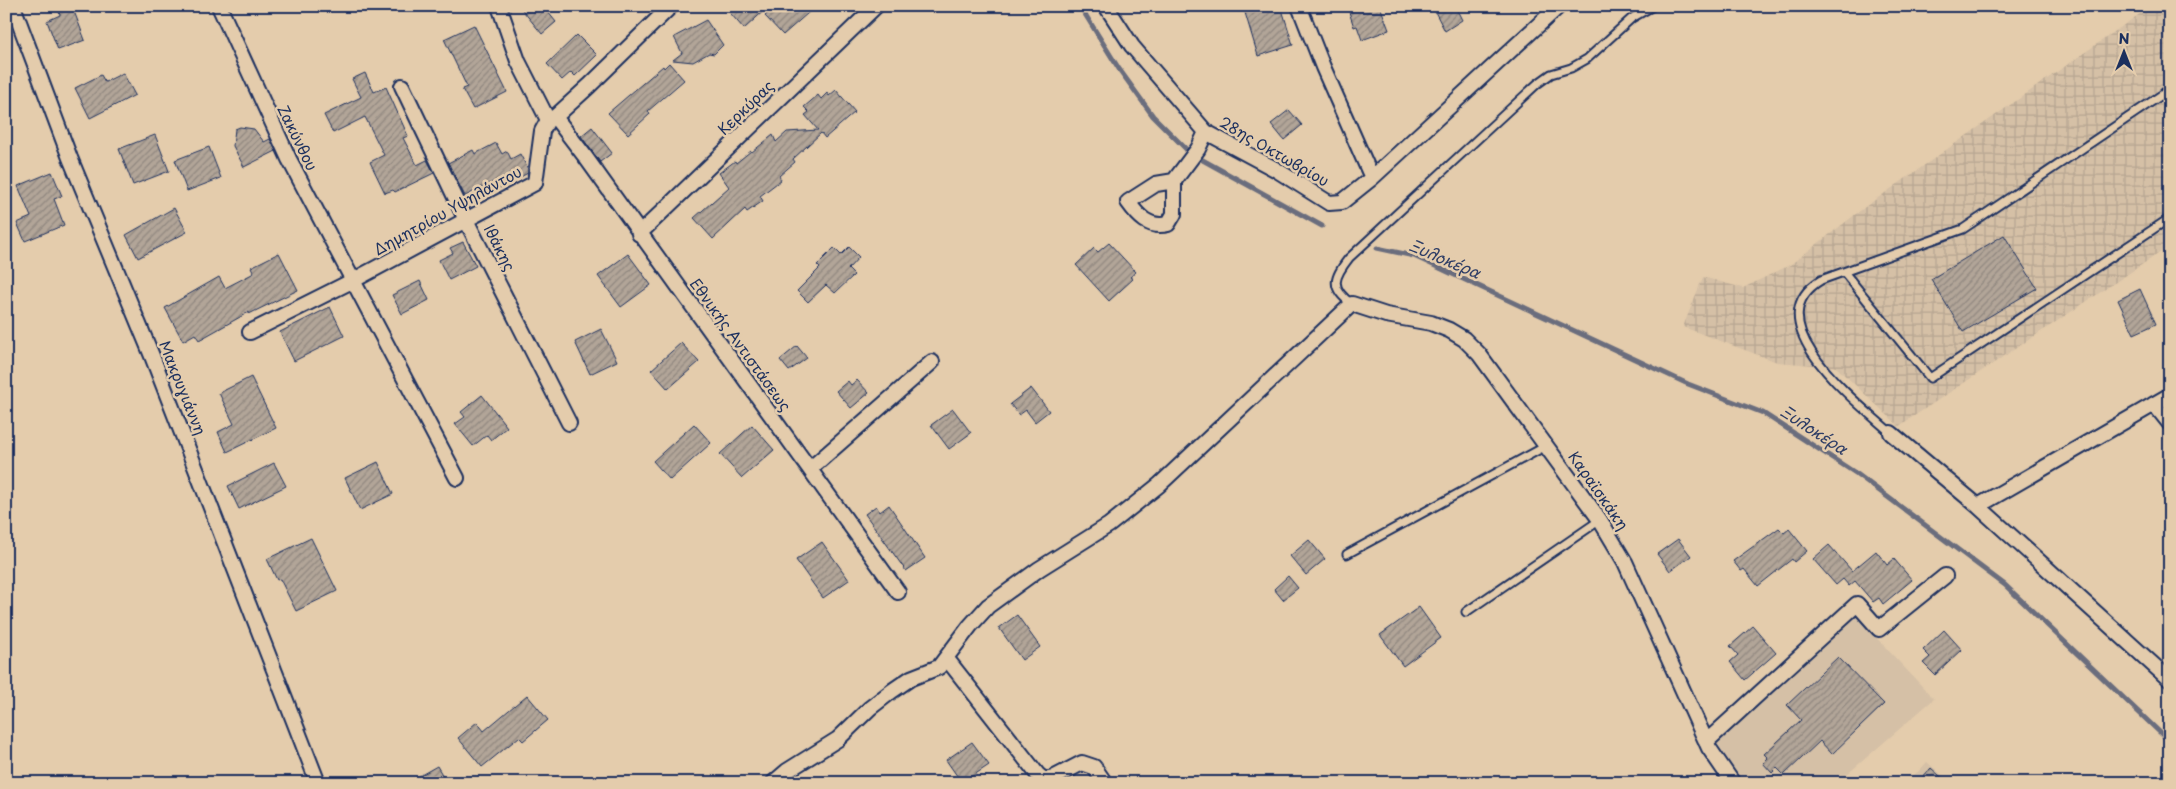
<svg xmlns="http://www.w3.org/2000/svg" width="2176" height="789" font-family="'Playpen Sans',sans-serif">
<style>
.built{fill:#d5c0a6}
.industrial{fill:url(#industrial-grid)}
.lines{fill:none;stroke-linecap:round;stroke-linejoin:round}
.stream{stroke:#6b6d7d;stroke-width:5}
.building{fill:url(#building-hatch);stroke:#1b2f5e}
.lane-casing{stroke:#1b2f5e;stroke-width:11}
.street-casing{stroke:#1b2f5e;stroke-width:18}
.lane{stroke:#e4ccac;stroke-width:7}
.street{stroke:#e4ccac;stroke-width:14}
.labels{text-anchor:middle;stroke-width:5;stroke-linejoin:round;paint-order:stroke}
.street-label{font-size:15px;fill:#1b2f5e;stroke:#e4ccac}
.water-label{font-size:16px;font-style:italic;fill:#2f3e66;stroke:#e4ccac}
</style>
<defs>
<pattern id="industrial-grid" width="8" height="8" patternUnits="userSpaceOnUse" patternTransform="scale(1.25)"><rect width="8" height="8" fill="#d5c0a6"/><path d="M0 4h8M4 0v8" fill="none" stroke="#b6a591"/></pattern>
<pattern id="building-hatch" width="6" height="6" patternUnits="userSpaceOnUse" patternTransform="scale(1.25)"><rect width="6" height="6" fill="#b2a598"/><path d="M-1 1l2-2M0 6l6-6M5 7l2-2" fill="none" stroke="#90877f"/></pattern>
</defs>
<rect width="100%" height="100%" fill="#e4ccac"/>
<filter id="ink" filterUnits="userSpaceOnUse"><feTurbulence type="fractalNoise" baseFrequency=".02" numOctaves="2"/><feDisplacementMap in="SourceGraphic" scale="10" xChannelSelector="R" yChannelSelector="G"/><feConvolveMatrix kernelMatrix="1 2 1 2 8 2 1 2 1" color-interpolation-filters="sRGB"/></filter>
<g filter="url(#ink)">
<path class="built" d="M1855,615L1934,699L1837,783H1744L1717,743Z
M1927,762L1951,783H1900L1918,772Z"/>
<path class="industrial" d="M2151,6H2170V246L1899,426L1836,367L1777,362L1683,327L1703,277L1743,288L1790,265L1865,207Z"/>
<g class="lines">
<path class="stream" d="M1080,6L1119,69L1153,116L1190,153L1322,226
M1377,248L1414,256L1688,384L1763,413L1857,474L2005,585L2170,742"/>
</g>
<path class="building" d="M57,6H72L85,40L58,50L47,21L60,15Z
M519,6H543L556,22L542,34Z
M724,6H769L744,29Z
M776,6H816L783,35L765,16Z
M1243,6H1281L1293,45L1258,56Z
M1347,6H1380L1389,30L1362,40L1357,26L1354,27Z
M1432,6H1455L1462,20L1445,31Z
M706,20L723,45L714,54L709,53L693,62L673,60L682,53L674,37Z
M474,25L507,92L473,109L462,89L467,87L444,39Z
M577,35L597,55L575,76L571,72L562,80L547,64Z
M669,63L684,80L648,111L650,114L628,134L608,113L663,66L664,68Z
M123,73L135,95L90,118L75,88L101,75L105,82Z
M365,73L374,92L386,87L408,136L403,138L417,165L427,160L434,173L395,192L393,190L385,193L370,162L384,155L365,117L333,133L324,115L361,97L352,79Z
M836,90L855,112L825,138L821,133L793,159L795,162L779,176L781,180L760,196L763,201L747,212L745,209L713,239L694,218L729,187L719,173L735,161L736,163L751,151L752,152L773,135L776,142L787,132L818,130L805,115L809,112L804,107L818,95L821,99L827,93L829,96Z
M1289,110L1302,125L1284,140L1271,124Z
M240,127L254,129L264,142L270,139L276,151L244,167L233,146L235,129Z
M592,127L612,153L600,162L581,136Z
M155,135L169,171L133,185L119,149Z
M496,143L502,154L507,151L511,159L520,154L528,169V173L499,188L495,181L465,196L448,163L473,150L475,154Z
M209,147L221,178L187,191L175,160Z
M52,172L62,196L54,199L64,225L25,241L17,223L31,217L18,186Z
M174,208L187,232L138,258L126,235Z
M2004,235L2037,288L1963,332L1931,279Z
M463,242L476,266L449,280L439,260L453,253L450,248Z
M1109,243L1136,272L1130,277L1133,279L1109,301L1076,265L1094,248L1098,252Z
M849,247L859,257L848,269L854,275L835,293L826,285L808,302L797,291L820,268L817,265L834,248L841,255Z
M279,253L298,290L249,314V312L199,340L195,334L183,341L165,308L219,277L225,288L254,273L251,267Z
M628,254L651,285L621,307L598,276Z
M420,281L429,300L402,314L392,295Z
M2140,289L2156,324L2134,334L2118,300Z
M330,307L344,336L294,361L280,332Z
M601,329L617,361L590,374L575,342Z
M681,343L699,362L668,389L651,370Z
M797,346L807,358L789,371L780,360Z
M251,377L276,428L227,452L218,432L234,424L219,393Z
M857,380L869,393L851,408L836,391L848,381L851,385Z
M1031,388L1049,411L1035,422L1026,410L1019,415L1010,404Z
M482,395L507,427L491,440L487,435L473,446L455,424L465,417L461,412Z
M953,409L971,433L949,449L931,425Z
M694,424L711,443L670,480L653,461Z
M752,425L774,450L742,478L720,454Z
M378,462L393,494L360,510L345,478Z
M274,463L286,486L239,509L228,486Z
M889,505L925,558L906,571L865,514L876,506L880,512Z
M1779,528L1784,533L1789,529L1807,551L1794,562L1792,559L1758,586L1744,569L1741,571L1733,561Z
M311,538L337,591L296,611L280,579L277,580L267,559Z
M1678,539L1691,556L1670,571L1657,554Z
M1309,540L1325,559L1306,575L1290,556Z
M822,542L849,580L823,598L796,560Z
M1829,545L1852,571L1876,551L1887,565L1894,559L1912,580L1883,604L1879,598L1873,602L1855,581L1849,586L1843,579L1836,585L1813,559Z
M1288,576L1298,588L1283,600L1274,589Z
M1419,607L1441,638L1403,666L1380,635Z
M1017,615L1040,647L1022,660L999,628Z
M1753,626L1776,653L1745,680L1730,662L1738,655L1730,646Z
M1944,630L1962,650L1935,675L1923,663L1930,657L1923,650Z
M1838,657L1884,704L1832,754L1820,741L1784,775L1777,768L1772,773L1763,763L1768,758L1764,754L1801,720L1787,705Z
M527,695L548,720L523,741L519,737L482,767L458,738L477,722L484,731Z
M972,742L989,765L962,783L946,760Z
M437,766L447,783H407Z
M1931,768L1948,783H1917Z"/>
<g class="lines">
<defs>
<path id="lane" d="M2163,94L2170,105
M1844,272L1930,378L2170,218
M1352,304C1329,288 1334,277 1349,258L1537,84L1551,74L1571,68L1587,59L1632,18L1653,6
M1891,433C1859,404 1752,322 1821,280L1963,229L2163,94L2170,87
M1347,554L1546,446
M1466,612L1600,520"/>
<path id="street" d="M13,6L70,158L152,356L318,783
M219,6L289,159L457,478
M499,6L518,61L548,120
M1106,6L1132,46L1206,132L1275,169L1329,203L1342,202L1372,178L1559,6
M1299,6L1323,67L1372,178
M402,86L466,220L569,423
M555,117L584,155L898,592
M1174,181L1156,184L1128,202C1138,216 1149,229 1168,224L1174,214V181L1198,149L1206,132
M639,234L876,6
M250,332L352,281L535,183L542,131L548,120L555,117L589,86L671,6
M2154,404L2170,424
M1891,433L1978,506L2170,680
M810,469L932,362
M1978,506L2170,395
M947,659L1038,775L1044,780L1053,778L1082,763L1094,767L1105,783
M1706,742L1857,604L1879,629L1945,576
M773,783L787,771L838,739L870,708L892,691L911,678L939,667L970,626L988,606L1039,569L1109,525L1159,485L1352,304L1386,315L1431,323L1449,330L1464,339L1479,354L1600,520L1625,562L1709,748L1733,783"/>
</defs>
<use href="#lane" class="lane-casing"/>
<use href="#street" class="street-casing"/>
<use href="#lane" class="lane"/>
<use href="#street" class="street"/>
</g>
</g>
<g class="labels">
<g class="street-label">
<text transform="translate(746 108) rotate(-44)" y="5">Κερκύρας</text>
<text transform="translate(297 138) rotate(64)" y="5">Ζακύνθου</text>
<text transform="translate(1274 152) rotate(30)" y="5">28ης Οκτωβρίου</text>
<text transform="translate(448 211) rotate(-29)" y="5">Δημητρίου Υψηλάντου</text>
<text transform="translate(499 248) rotate(63)" y="5">Ιθάκης</text>
<text transform="translate(740 345) rotate(54)" y="5">Εθνικής Αντιστάσεως</text>
<text transform="translate(182 388) rotate(68)" y="5">Μακρυγιάννη</text>
<text transform="translate(1598 491) rotate(55)" y="5">Καραϊσκάκη</text>
</g>
<g class="water-label">
<text transform="translate(1445 259) rotate(23)" y="6">Ξυλοκέρα</text>
<text transform="translate(1814 430) rotate(33)" y="6">Ξυλοκέρα</text>
</g>
</g>
<rect width="2176" height="789" fill="none" stroke="#e4ccac" stroke-width="25"/>
<rect x="12" y="12" width="2151" height="764" fill="none" stroke="#1b2f5e" stroke-width="2" filter="url(#ink)"/>
<g transform="translate(2124 52)" stroke="#e4ccac" stroke-width="4" paint-order="stroke">
<path d="M0-4L9 19L0 12L-9 19Z" fill="#1b2f5e"/>
<text y="-8" font-size="14" font-weight="bold" text-anchor="middle" fill="#1b2f5e">N</text>
</g>
</svg>
